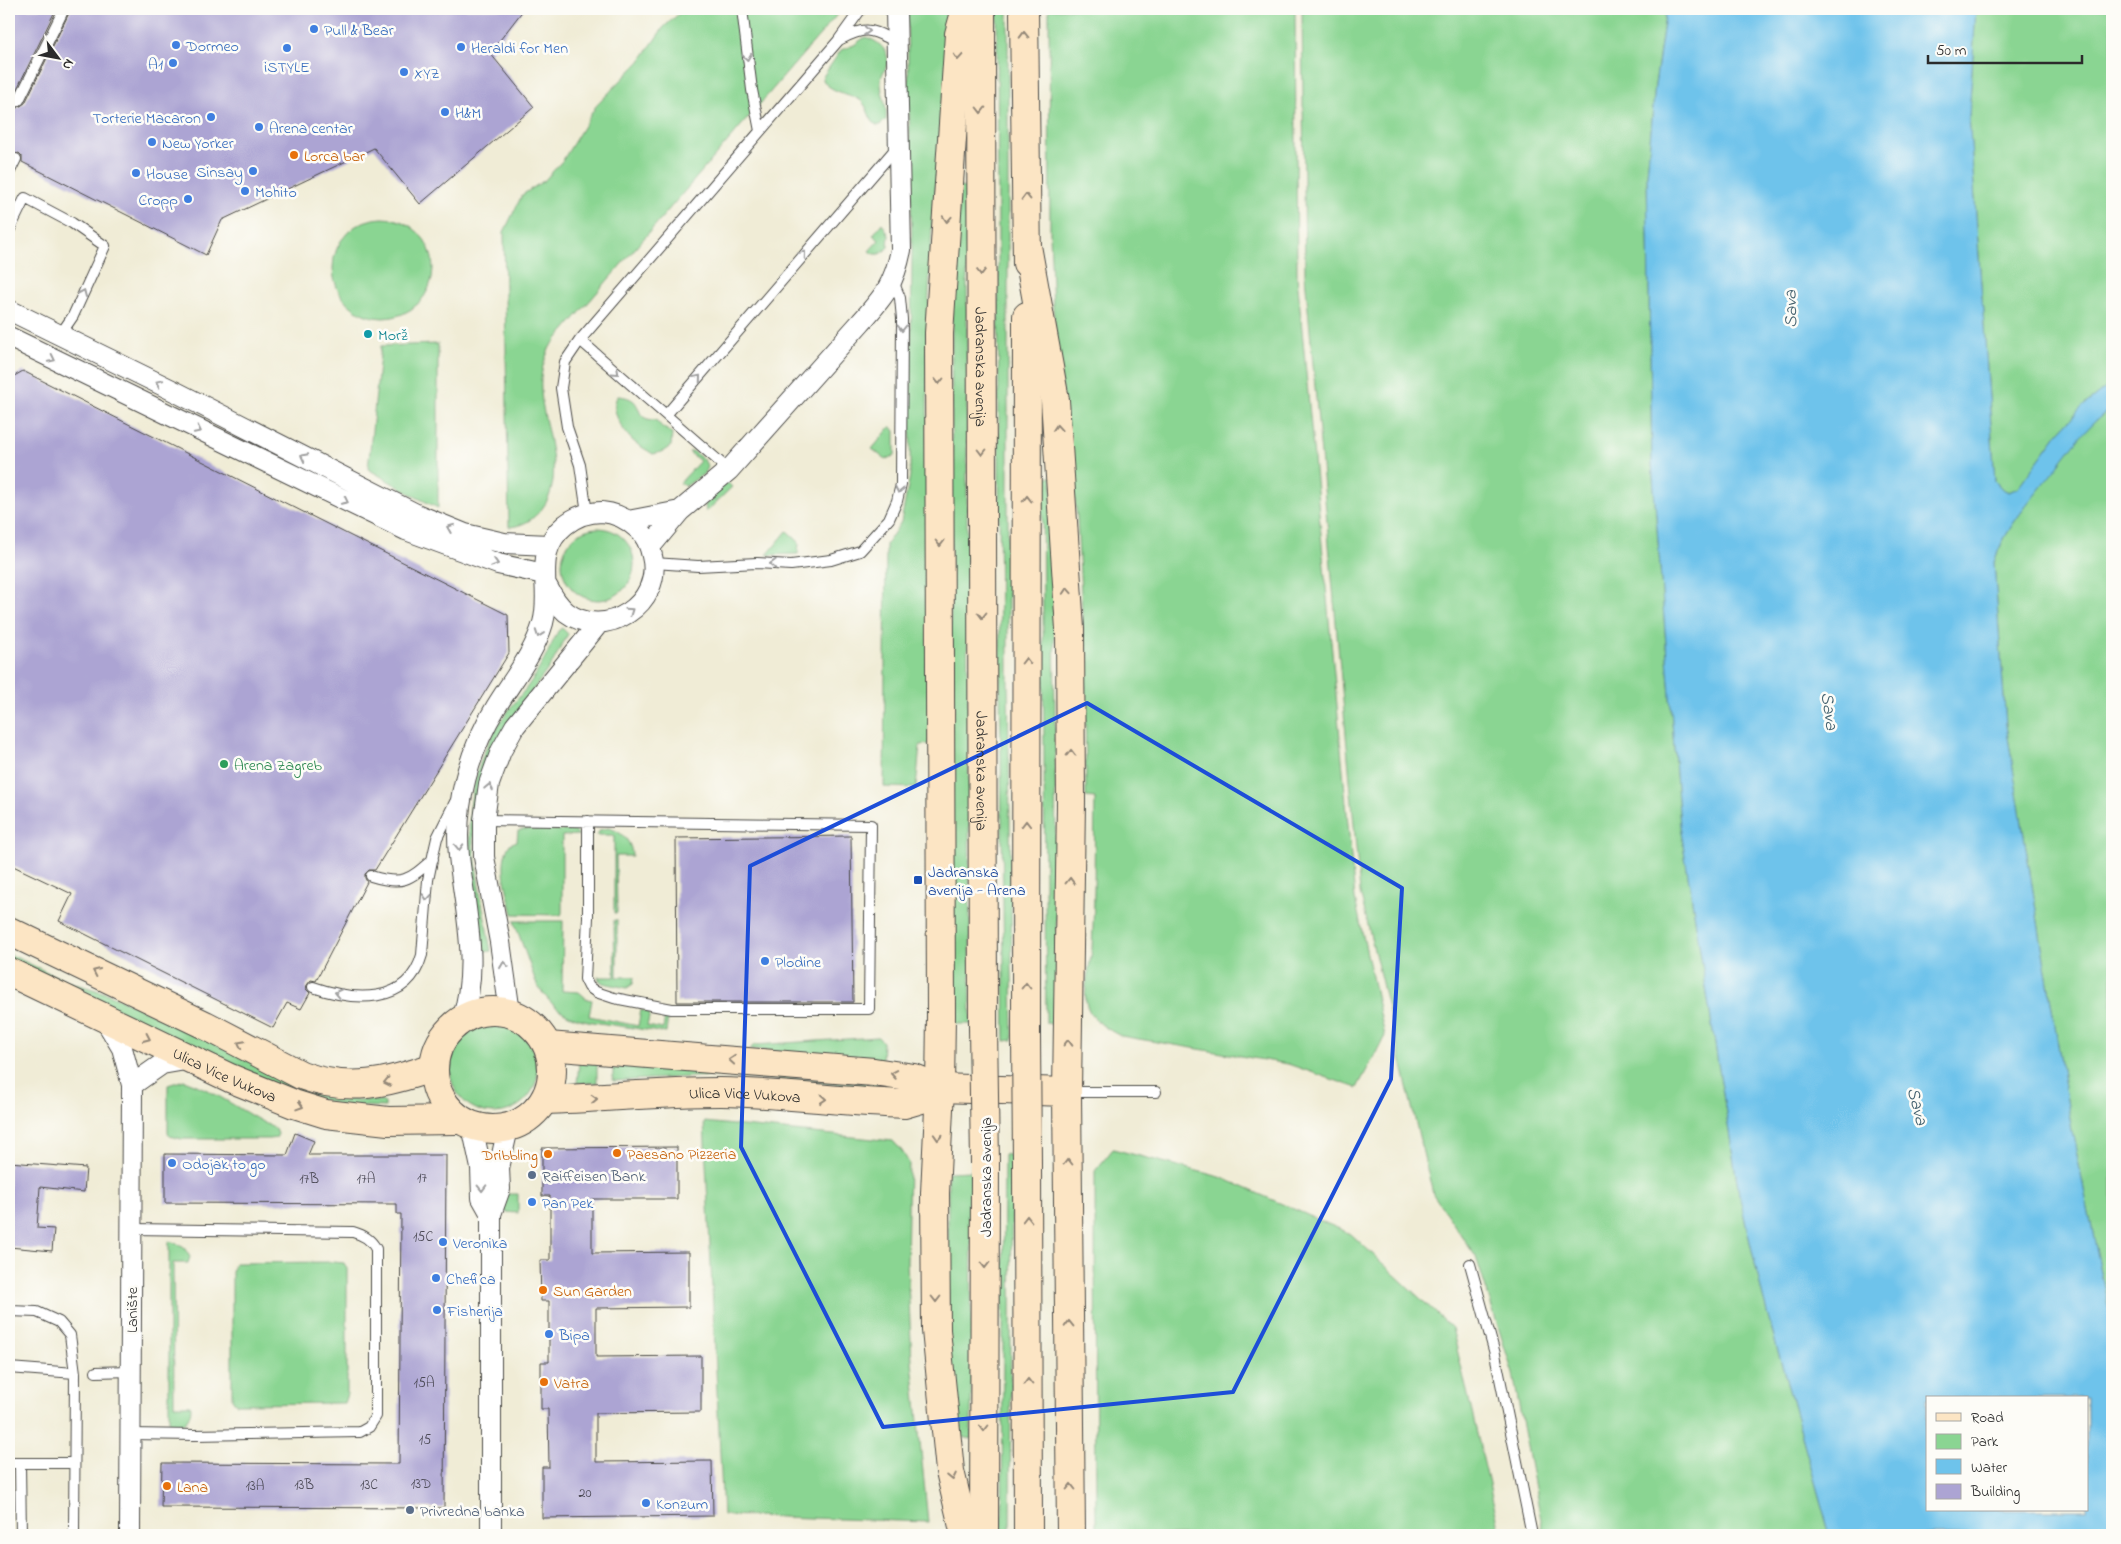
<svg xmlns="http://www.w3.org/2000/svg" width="2121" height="1544" font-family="'Indie Flower',sans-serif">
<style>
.green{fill:#8ad592;stroke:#5a805e}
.water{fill:#6ec3eb;stroke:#4c778b;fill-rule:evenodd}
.building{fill:#aca4d3}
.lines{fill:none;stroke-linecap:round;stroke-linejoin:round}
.lane-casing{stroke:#494845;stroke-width:12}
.street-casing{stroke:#494845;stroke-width:22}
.secondary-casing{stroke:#494845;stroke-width:30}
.lane{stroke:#fff;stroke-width:10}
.street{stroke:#fff;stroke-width:20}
.secondary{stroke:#fce5c4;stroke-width:28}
.secondary-bridge-casing{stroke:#494845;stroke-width:30;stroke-linecap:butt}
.secondary-bridge{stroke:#fce5c4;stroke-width:28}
.oneway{stroke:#a0a0a0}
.oneway2{stroke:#948878}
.marked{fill:none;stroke:#1d4ed8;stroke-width:4;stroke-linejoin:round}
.shop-dot{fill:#3f7fe0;stroke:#fdfcf7;stroke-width:2}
.food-dot{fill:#e8710a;stroke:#fdfcf7;stroke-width:2}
.culture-dot{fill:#0f9aa8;stroke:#fdfcf7;stroke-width:2}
.leisure-dot{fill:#2e9e5b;stroke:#fdfcf7;stroke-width:2}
.transit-dot{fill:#1a4fb4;stroke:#fdfcf7;stroke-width:2}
.service-dot{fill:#5c6f8a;stroke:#fdfcf7;stroke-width:2}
.labels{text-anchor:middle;stroke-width:5;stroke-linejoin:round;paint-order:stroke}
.number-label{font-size:14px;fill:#4b4955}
.shop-label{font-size:16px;fill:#366cbe;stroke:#fdfcf7;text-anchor:start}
.food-label{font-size:16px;fill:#c56008;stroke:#fdfcf7;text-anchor:start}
.culture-label{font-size:16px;fill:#0d838f;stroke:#fdfcf7;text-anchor:start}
.street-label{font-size:16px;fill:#2b2b2b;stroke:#fdfcf7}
.leisure-label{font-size:16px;fill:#27864d;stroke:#fdfcf7;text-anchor:start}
.transit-label{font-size:16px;fill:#164399;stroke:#fdfcf7;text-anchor:start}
.service-label{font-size:16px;fill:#4e5e75;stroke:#fdfcf7;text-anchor:start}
.water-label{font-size:18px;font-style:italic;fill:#42606e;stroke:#fdfcf7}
</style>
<rect width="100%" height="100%" fill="#fdfcf7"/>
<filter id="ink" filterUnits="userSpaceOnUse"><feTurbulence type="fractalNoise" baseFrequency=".02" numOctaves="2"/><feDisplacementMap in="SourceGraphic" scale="10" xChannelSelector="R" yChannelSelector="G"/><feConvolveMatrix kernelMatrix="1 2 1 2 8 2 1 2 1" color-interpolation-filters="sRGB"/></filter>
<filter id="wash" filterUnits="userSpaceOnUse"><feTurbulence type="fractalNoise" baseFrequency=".0096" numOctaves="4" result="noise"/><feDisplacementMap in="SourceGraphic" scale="20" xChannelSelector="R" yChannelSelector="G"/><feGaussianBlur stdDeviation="1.12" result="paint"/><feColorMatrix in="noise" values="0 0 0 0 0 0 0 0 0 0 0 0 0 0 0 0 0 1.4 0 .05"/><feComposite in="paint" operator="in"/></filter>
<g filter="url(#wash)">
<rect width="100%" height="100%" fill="#f0ecd6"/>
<path class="green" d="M684,9H842L550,347C543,363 540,373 541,391C543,429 568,477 541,510C532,520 523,526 509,527L504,232L522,195L545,180L563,160L596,106L640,61L663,28Z
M907,9H953L932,224L927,338L929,744L920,745L916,788L884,787L886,545L901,522L910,476L912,249Z
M997,9H1008V683L1013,1040L1005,1041L1000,687Z
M1049,9H1295L1297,276L1355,899L1385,1036L1357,1088L1288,1064L1121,1036C1108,1030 1092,1020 1087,1006C1082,991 1091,964 1092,948C1095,898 1094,848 1095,798L1086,797L1085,668L1077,518L1053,309L1050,234Z
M1302,9H1666L1655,85L1647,175L1652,463L1680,825L1739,1194L1763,1298L1830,1535H1544L1513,1374L1476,1257L1433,1194L1360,892L1305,275Z
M1976,9H2112V383L2083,406L2059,432L2018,488L2009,492L2002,489L1995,481L1969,116Z
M865,37C877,40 891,51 887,65C885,70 881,75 881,80C880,93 888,104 886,120L878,126C868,121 869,106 860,100C847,92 829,93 822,78L841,50L854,45Z
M960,187L967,188V596L971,1024H949L952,303Z
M333 268a50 50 0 1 1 100 0a50 50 0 1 1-100 0Z
M882,223L889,235L888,247C882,254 877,257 869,251L879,240L873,235Z
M438,344V508L416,497L368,469L381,346Z
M618,396C649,398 629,420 656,420L662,427L672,433L671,446L662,452L653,454C647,450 639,446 633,441C623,431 608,408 618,396Z
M2112,408V1326L2072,1131L2006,725L1994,562C2005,528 2029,503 2050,475C2070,451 2085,425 2112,408Z
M891,426L895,431V455L886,460L872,449Z
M693,451L704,460L708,467L705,473L686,486L680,483L700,461L689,452Z
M1042,477H1052L1054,589L1057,1025L1046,1023Z
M727,482L732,487L706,512L705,505Z
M562 564a36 36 0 1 1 72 0a36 36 0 1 1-72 0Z
M787,531L799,542L798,554L767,555Z
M562,628L568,634L551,665L493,745L480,783L476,802L473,841L479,887L491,951L483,952C475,876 453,814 490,740C499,720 514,704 527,687C540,670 549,650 558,631Z
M608,828C622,831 632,842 632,856H616L617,913H614V835H597L600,830Z
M524,829L575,831L579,835L562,836V913L561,915L513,914C508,892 497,864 510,844L517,841L518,831Z
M614,920H617V977H634L633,984L627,988L603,983L599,980L598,977H615Z
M514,921H563L562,991L579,992L587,999L592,1000L589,1016L638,1026L641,1010L650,1013L647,1026L663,1029L665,1016L668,1017L666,1033C651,1031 635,1028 620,1026C581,1020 561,1021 537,985Z
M9,954L66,981L109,994L193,1033L311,1093L337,1099L381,1101L385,1103V1107L337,1105L279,1087L9,960Z
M450 1069a44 44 0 1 1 88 0a44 44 0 1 1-88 0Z
M878,1037L883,1042L882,1062L750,1049L754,1045Z
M579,1063H597V1083H577Z
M613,1064L882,1084V1090L728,1075L613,1081Z
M184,1080C216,1091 245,1114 276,1129L278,1134L276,1138L270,1139H182L170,1136L168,1133V1085Z
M704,1122L893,1141L902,1151L909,1163L907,1262L912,1361L928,1522L723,1515Z
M1113,1149L1220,1177L1351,1234L1452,1328L1501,1535H1096L1095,1171Z
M1004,1154L1012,1156L1010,1535H1002Z
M972,1171L971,1439L962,1437L950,1364L948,1300V1172Z
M505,1194H518V1213L504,1212Z
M169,1241L183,1246L190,1257L188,1263H173L174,1405H190L191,1407C190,1422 182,1426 169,1426Z
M333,1262L344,1263L347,1269V1394L344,1403L236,1404L232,1399V1272L235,1263Z"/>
<path class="water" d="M1666,9H1976L1969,116L1995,481L2002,489L2009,492L2018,488L2059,432L2083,406L2112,383V408C2085,426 2070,451 2050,476C2029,503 2005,528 1994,562L2006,725L2072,1131L2112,1326V1535H1830L1763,1298L1739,1194L1680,825L1652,463L1647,175L1655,85ZM1927,1398H2087V1510H1927Z"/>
<g id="blocks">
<path class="building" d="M9,9H56L14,95L9,98Z
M71,9H524L490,53L534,107L420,204L374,148L222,220L206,255L22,162V156L19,153L9,156V113L25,103Z
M23,371L508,615L509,653L375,870H369L365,874V878L367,882L316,981L311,980L307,985L306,989L310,993L301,1009L287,1003L273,1028L59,921L72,894L9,864V379Z
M851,836L853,1002H677L676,838Z
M295,1133L314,1141L308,1155H446L444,1508L161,1507L162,1463L399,1464L401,1214H397V1204L165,1203V1154L287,1155Z
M677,1147V1199H592V1253L689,1252V1307L596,1308V1357L701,1356V1412L596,1413V1462L712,1461L713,1516L542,1518V1467H549L548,1409H541V1362H549V1301H541L540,1260H550V1196H542V1148Z
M9,1162L86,1168L84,1192L40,1187L37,1228L54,1229L52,1251L9,1247Z"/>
</g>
</g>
<g filter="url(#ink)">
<use href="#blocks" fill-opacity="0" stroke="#494845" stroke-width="1"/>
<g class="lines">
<defs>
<path id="lane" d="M742,9L752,90L760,131
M841,39C868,25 871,30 897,42
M9,106L19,100L64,9
M9,173L16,159
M9,231L25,198L72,223L105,246L73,316L60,335
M580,340L729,470
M666,415L897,147
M587,513L580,465L567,427L561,388L565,362L580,340L838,41L861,9
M654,563L698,566L757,563L791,565L831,560L860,551L889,519L897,501L901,484L902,319L900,298L893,281
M484,820L871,825L869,1009H672L614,998L596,992L589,987L585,979L588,917V821
M371,876C403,886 409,880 433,859
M313,987C353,1001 408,1006 422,955L428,880L434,851L437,838L455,802
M1067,1092H1156
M1470,1264L1495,1354L1532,1535
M9,1311L37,1312L59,1322L70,1335L75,1373L74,1535
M9,1368L75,1373
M96,1372L131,1371
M131,1434L195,1435L360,1432L369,1427L376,1416V1249C371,1239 363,1235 353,1232L131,1229
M9,1463H74
M20,1463L21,1535"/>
<path id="street" d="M9,310L176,392L416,514L465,534L504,543L549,545
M9,337L406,530L498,564L544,574
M680,511L729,470L861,322C884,296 894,285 901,250L896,9
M628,521L680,511L650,547
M510,1013L500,942L484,857V820L489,784L501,751L515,726L599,623
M104,1018L122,1048L132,1085L130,1535
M462,1020C480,965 465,911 459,856C454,804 469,751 496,707C513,679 534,654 543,623C553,588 531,553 565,525C575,517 588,512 602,512C616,513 627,519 637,528C646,535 650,546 652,556C664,603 605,642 566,612C557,604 552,596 547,586
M132,1085L162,1064L191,1059
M472,1126L481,1168L482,1198L491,1214
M491,1535V1214L500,1189L499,1168L508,1128"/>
<g id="secondary">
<path id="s1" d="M981,9L983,1027"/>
<path d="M1024,9L1027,263"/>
<path d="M1027,246L1055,400L1070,629L1071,802L1067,1092L1071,1535"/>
<path d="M9,931L205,1025L301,1075C350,1093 387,1083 434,1067"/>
<path id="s2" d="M9,972L230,1078L294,1104L326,1114L388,1121L456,1120"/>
<circle cx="493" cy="1070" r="59"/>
<path d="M1026,1035L1027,316"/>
<path d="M548,1046L874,1072L914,1078L940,1088L1067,1092"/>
<path id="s3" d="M545,1100C604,1098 662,1092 721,1092C782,1093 843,1102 904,1104L928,1097L940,1088"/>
<path d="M1027,1164L1028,1535"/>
<path d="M965,1535L950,1471L936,1330L935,1193L940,1088L941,1015L939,333L959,34L966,9"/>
<path d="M984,1535L985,1164"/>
</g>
</defs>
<use href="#lane" class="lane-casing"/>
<use href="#street" class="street-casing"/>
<use href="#secondary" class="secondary-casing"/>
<use href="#lane" class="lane"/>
<use href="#street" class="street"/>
<use href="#secondary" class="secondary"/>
<defs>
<path id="secondary-bridge" d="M983,1027L985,1164
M1026,1035L1027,1164"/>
</defs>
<use href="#secondary-bridge" class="secondary-bridge-casing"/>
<use href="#secondary-bridge" class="secondary-bridge"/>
</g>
<defs><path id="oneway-chevron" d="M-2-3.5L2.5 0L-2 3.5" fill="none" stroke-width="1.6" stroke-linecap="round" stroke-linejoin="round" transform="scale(1.25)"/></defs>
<g class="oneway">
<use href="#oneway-chevron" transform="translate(867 31) rotate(5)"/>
<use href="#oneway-chevron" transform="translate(747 57) rotate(82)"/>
<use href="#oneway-chevron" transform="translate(803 254) rotate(-50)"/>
<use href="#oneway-chevron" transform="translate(83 293) rotate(-66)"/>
<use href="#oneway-chevron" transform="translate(902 328) rotate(90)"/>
<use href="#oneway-chevron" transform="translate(52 359) rotate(26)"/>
<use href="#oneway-chevron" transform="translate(616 372) rotate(42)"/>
<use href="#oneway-chevron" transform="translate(698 378) rotate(-50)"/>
<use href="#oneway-chevron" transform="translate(159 383) rotate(-154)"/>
<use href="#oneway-chevron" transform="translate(198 430) rotate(26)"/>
<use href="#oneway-chevron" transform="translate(304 457) rotate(-153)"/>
<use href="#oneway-chevron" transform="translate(899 490) rotate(102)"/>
<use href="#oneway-chevron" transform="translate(345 501) rotate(26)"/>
<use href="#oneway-chevron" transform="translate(450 528) rotate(-158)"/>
<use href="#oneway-chevron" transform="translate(495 563) rotate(17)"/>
<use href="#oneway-chevron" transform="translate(773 564) rotate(-177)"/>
<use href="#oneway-chevron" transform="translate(630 611) rotate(-35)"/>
<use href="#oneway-chevron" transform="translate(539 634) rotate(110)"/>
<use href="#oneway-chevron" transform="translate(489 787) rotate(-79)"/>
<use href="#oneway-chevron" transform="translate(459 847) rotate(88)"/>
<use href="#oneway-chevron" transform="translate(427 897) rotate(94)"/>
<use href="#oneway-chevron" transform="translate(504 965) rotate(-98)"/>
<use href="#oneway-chevron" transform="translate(338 993) rotate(-168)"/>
<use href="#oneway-chevron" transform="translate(482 1188) rotate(89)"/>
</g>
<g class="oneway2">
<use href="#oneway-chevron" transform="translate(1024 35) rotate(-91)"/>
<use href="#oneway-chevron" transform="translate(958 57) rotate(94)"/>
<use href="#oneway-chevron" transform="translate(981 110) rotate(90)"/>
<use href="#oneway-chevron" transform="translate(1026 197) rotate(-91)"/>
<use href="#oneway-chevron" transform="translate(947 219) rotate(94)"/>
<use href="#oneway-chevron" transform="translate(981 272) rotate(90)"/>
<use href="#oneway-chevron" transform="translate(939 381) rotate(90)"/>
<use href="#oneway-chevron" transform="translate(1057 428) rotate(-94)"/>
<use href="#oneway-chevron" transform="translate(982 452) rotate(90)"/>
<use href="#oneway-chevron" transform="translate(1027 499) rotate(-90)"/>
<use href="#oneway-chevron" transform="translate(940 543) rotate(90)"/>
<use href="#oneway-chevron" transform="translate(1067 591) rotate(-94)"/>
<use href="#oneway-chevron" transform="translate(982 615) rotate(90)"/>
<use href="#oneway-chevron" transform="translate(1026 661) rotate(-90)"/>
<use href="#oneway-chevron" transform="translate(1071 753) rotate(-90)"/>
<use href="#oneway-chevron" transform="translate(1026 824) rotate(-90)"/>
<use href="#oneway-chevron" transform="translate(1070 881) rotate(-89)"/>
<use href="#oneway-chevron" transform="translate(96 972) rotate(-155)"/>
<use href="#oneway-chevron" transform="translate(1026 986) rotate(-90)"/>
<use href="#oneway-chevron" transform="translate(147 1038) rotate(25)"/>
<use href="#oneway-chevron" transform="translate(1068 1043) rotate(-89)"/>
<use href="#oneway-chevron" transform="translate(241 1044) rotate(-153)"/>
<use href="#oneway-chevron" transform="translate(732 1060) rotate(-175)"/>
<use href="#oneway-chevron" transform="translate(894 1074) rotate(-170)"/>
<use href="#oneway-chevron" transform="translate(387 1082) rotate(168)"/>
<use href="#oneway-chevron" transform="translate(594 1099) rotate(-2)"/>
<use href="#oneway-chevron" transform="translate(823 1099) rotate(4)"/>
<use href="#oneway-chevron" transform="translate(300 1106) rotate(18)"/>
<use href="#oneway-chevron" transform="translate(938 1137) rotate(93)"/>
<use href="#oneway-chevron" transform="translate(1068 1162) rotate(-90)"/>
<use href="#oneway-chevron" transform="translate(1027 1219) rotate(-90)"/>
<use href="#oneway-chevron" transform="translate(985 1265) rotate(90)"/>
<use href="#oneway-chevron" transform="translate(936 1299) rotate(90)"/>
<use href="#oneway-chevron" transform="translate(1069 1324) rotate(-91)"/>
<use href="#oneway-chevron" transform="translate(1028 1382) rotate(-90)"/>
<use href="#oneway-chevron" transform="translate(984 1428) rotate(90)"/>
<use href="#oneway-chevron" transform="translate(952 1477) rotate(78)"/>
<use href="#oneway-chevron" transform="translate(1071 1487) rotate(-90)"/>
</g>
</g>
<path class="marked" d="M1087,703L1402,888L1391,1079L1233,1392L883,1427L741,1147L750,866Z"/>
<g class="shop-dot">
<circle cx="314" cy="29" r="5"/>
<circle cx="176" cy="45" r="5"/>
<circle cx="461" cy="47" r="5"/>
<circle cx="287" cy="48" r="5"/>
<circle cx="173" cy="63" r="5"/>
<circle cx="404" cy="72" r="5"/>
<circle cx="445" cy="112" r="5"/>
<circle cx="211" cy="117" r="5"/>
<circle cx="259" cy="127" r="5"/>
<circle cx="152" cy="142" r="5"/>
<circle cx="253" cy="171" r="5"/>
<circle cx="136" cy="173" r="5"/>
<circle cx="245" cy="191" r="5"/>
<circle cx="188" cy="199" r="5"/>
<circle cx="765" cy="961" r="5"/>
<circle cx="172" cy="1163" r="5"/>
<circle cx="532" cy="1202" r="5"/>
<circle cx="443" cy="1242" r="5"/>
<circle cx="436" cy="1278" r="5"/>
<circle cx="437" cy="1310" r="5"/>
<circle cx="549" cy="1334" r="5"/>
<circle cx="646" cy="1503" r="5"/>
</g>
<g class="food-dot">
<circle cx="294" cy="155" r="5"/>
<circle cx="617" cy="1153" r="5"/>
<circle cx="548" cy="1154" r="5"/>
<circle cx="543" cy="1290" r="5"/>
<circle cx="544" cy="1382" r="5"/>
<circle cx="167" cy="1486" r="5"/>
</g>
<circle class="culture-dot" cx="368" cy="334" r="5"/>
<circle class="leisure-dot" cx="224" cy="764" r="5"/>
<rect class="transit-dot" x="913" y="875" width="10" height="10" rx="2.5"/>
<g class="service-dot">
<circle cx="532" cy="1175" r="5"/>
<circle cx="410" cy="1510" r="5"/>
</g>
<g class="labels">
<g class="number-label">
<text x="422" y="1182">17</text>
<text x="309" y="1183">17B</text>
<text x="366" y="1183">17A</text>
<text x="423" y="1241">15C</text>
<text x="424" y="1387">15A</text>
<text x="425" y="1444">15</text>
<text x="421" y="1488">13D</text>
<text x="304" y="1489">13B</text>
<text x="369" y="1489">13C</text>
<text x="255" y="1490">13A</text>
<text x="585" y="1497">20</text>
</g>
<g class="shop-label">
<text x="324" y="35">Pull &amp; Bear</text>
<text x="186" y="51">Dormeo</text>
<text x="471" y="53">Heraldi for Men</text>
<text x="163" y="69" text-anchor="end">A1</text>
<text x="287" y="72" text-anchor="middle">iSTYLE</text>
<text x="414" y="78">XYZ</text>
<text x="455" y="118">H&amp;M</text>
<text x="201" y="123" text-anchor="end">Torterie Macaron</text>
<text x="269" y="133">Arena centar</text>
<text x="162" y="148">New Yorker</text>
<text x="243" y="177" text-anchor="end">Sinsay</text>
<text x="146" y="179">House</text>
<text x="255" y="197">Mohito</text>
<text x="178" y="205" text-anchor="end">Cropp</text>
<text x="775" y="967">Plodine</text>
<text x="182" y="1169">Odojak to go</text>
<text x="542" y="1208">Pan Pek</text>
<text x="453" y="1248">Veronika</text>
<text x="446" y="1284">Chefica</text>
<text x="447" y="1316">Fisherija</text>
<text x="559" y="1340">Bipa</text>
<text x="656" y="1509">Konzum</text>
</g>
<g class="food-label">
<text x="304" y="161">Lorca bar</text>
<text x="627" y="1159">Paesano Pizzeria</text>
<text x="538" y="1160" text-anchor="end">Dribbling</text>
<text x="553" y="1296">Sun Garden</text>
<text x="554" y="1388">Vatra</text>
<text x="177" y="1492">Lana</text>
</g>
<g class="culture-label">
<text x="378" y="340">Morž</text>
</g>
<g class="street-label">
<text dy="6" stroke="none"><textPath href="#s1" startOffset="358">Jadranska avenija</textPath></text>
<text dy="6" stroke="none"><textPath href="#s1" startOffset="762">Jadranska avenija</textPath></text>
<text dy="6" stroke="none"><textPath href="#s2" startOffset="239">Ulica Vice Vukova</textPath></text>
<text dy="6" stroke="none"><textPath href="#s3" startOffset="200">Ulica Vice Vukova</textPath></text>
<text transform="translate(985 1177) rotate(-90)" y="6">Jadranska avenija</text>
<text transform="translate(131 1310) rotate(-90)" y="6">Lanište</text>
</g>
<g class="leisure-label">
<text x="234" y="770">Arena Zagreb</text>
</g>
<g class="transit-label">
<text x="928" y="877">Jadranska<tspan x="928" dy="18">avenija - Arena</tspan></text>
</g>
<g class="service-label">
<text x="542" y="1181">Raiffeisen Bank</text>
<text x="420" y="1516">Privredna banka</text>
</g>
<g class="water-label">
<text transform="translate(1790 309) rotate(-91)" y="6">Sava</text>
<text transform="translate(1830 711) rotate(82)" y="6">Sava</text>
<text transform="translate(1918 1106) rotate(76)" y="6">Sava</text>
</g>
</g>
<rect width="2121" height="1544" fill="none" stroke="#fdfcf7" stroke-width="30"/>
<rect x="1926" y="1396" width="162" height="115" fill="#fdfcf7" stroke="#a9a8a5"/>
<rect x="1936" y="1413" width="25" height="8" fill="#fce5c4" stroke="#a9a8a5"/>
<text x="1971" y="1422" font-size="15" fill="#2b2b2b">Road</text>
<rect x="1936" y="1434" width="25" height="15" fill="#8ad592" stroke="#a9a8a5"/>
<text x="1971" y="1446" font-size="15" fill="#2b2b2b">Park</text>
<rect x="1936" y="1459" width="25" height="15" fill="#6ec3eb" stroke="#a9a8a5"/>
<text x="1971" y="1472" font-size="15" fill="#2b2b2b">Water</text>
<rect x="1936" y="1484" width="25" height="15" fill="#aca4d3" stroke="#a9a8a5"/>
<text x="1971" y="1496" font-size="15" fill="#2b2b2b">Building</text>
<g transform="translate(58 58) rotate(122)" stroke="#fdfcf7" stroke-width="4" paint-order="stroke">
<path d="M0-4L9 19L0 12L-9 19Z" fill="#2b2b2b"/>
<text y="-8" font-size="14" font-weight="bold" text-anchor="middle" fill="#2b2b2b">N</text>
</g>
<path d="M1928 55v8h154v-8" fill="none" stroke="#2b2b2b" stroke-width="2.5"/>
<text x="1936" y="55" font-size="15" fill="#2b2b2b" stroke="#fdfcf7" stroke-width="4" paint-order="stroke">50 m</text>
</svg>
